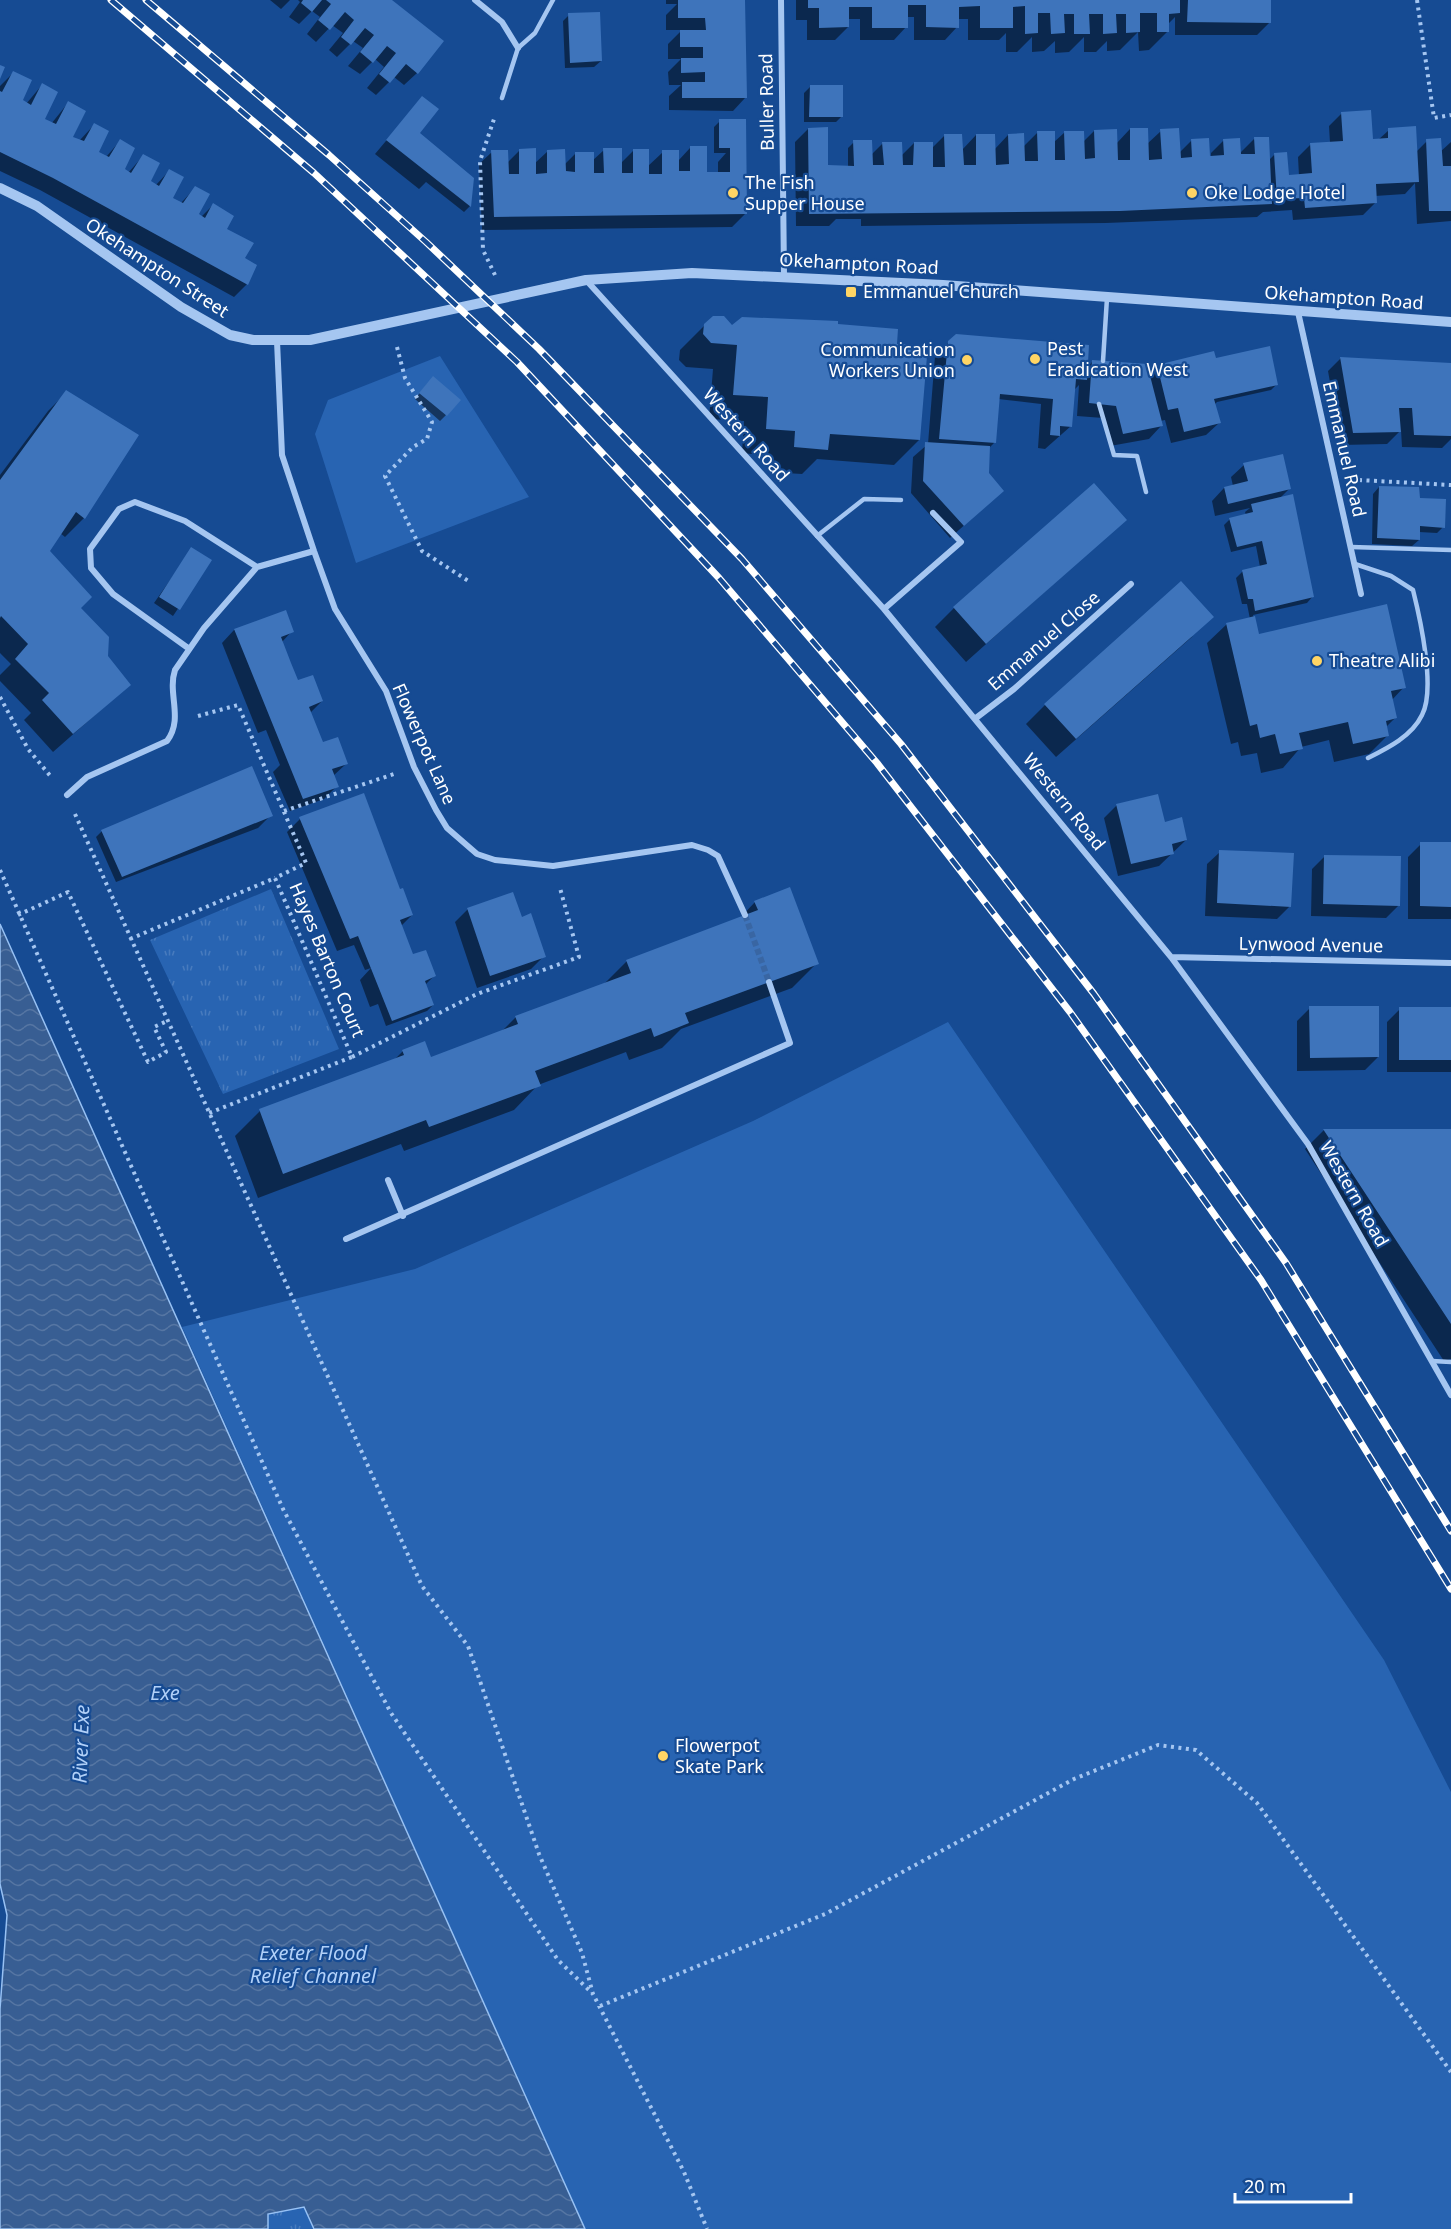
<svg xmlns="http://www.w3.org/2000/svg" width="1451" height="2229" font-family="'Noto Sans',sans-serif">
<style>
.grass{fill:url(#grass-tufts)}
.park{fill:#2864b2}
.water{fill:url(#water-waves);stroke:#97c1f4;stroke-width:1.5}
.shadow{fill:#0007}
.building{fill:#3e74bb}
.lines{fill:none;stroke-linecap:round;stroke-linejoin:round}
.minor-tunnel{stroke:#3966a3;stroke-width:6;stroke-dasharray:6 3;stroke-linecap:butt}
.path{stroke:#a5c6f1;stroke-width:4;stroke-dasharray:3 4.5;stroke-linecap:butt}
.service{stroke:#a5c6f1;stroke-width:4.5}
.minor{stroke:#a5c6f1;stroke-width:6}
.tertiary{stroke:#a5c6f1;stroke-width:10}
.rail-casing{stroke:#fff;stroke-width:7}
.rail{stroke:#164b93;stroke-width:4.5;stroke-dasharray:14;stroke-linecap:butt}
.poi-dot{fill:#ffd565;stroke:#164b93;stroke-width:2}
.labels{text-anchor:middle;stroke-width:4.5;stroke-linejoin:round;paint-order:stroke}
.street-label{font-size:18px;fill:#fff;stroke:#164b93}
.poi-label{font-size:18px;fill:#fff;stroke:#164b93;text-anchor:start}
.water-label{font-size:20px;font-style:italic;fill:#b1d0f8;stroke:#164b93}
</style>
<defs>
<pattern id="grass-tufts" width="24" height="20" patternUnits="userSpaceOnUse" patternTransform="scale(1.5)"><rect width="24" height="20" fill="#2864b2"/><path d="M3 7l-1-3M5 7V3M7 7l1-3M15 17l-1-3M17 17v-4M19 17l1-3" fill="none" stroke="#487bbe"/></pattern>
<pattern id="water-waves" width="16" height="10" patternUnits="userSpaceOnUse" patternTransform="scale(1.5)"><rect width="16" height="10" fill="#385e93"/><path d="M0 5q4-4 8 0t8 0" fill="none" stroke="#5676a3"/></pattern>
</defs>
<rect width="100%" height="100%" fill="#164b93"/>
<path class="grass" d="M271,889L339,1049L223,1094L150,940Z
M304,2207L314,2229H268V2214Z"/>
<path class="park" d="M440,356L529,497L356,563L315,434L328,400Z
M948,1022L1384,1660L1451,1792V2229H585L182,1327L415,1269L753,1121Z"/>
<path class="water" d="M0,924L585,2229H314L304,2207L268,2214V2229H0V2009L7,1915L0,1884Z"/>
<path class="shadow" d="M270,0H290L281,9Z
M298,0H390L417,73L404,85L394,77L376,95L367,88L384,67L375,59L360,74L348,66L363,48L353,41L337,57L329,50L343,33L332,25L316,42L307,34L320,17L312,11L299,24L289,17L300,2Z
M666,0H744L745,98L733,111L669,110V96L681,85H669L668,72L681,59H668V44L682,30H666V15L677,4H666Z
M796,0H1270V22L1257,35H1175V17L1168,24V31L1149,50L1139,51L1138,32L1120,50L1107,51V41L1096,52H1084V37L1069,52L1055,53V41L1044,51L1032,52V37L1017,52H1006V33L999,40H968V19H957V27L945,40H914V17H906V27L894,40H860V19H848V27L835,40H807V20H796Z
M569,15L601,61L594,67L565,68L563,21Z
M13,73L21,101L26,104L42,85L43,120L51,124L68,103L71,138L79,141L94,125L97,152L106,157L120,141L123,169L128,173L143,156L149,182L155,186L169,171L171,199L180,204L195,188L197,214L201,217L213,205L243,259L247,284L234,297L40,190L0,171V86Z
M810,87L842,116L836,122H804V93Z
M422,98L418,133L473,179L470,206L464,212L426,182L419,189L375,154Z
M1342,113L1372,140H1378L1389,130L1416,152L1427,141L1440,152L1451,142V221L1417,224L1415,183L1405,194L1375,196V203L1363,215L1293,220L1292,210L1263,212L1257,217L1106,223L861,226V219H836L829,226H796L795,142L808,129L827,167H848V148L854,142L871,155L883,143L901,156L914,143L931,149L945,135L962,150L976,135L994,150L1008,135L1023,147L1038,132L1053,143L1065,132L1083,142L1094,131L1116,144L1130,129L1147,144L1161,131L1179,153L1192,140L1208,158H1211V153L1224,140L1239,154L1254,139L1269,160L1275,154L1287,176H1299L1298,157L1311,144L1330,143L1329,126Z
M720,121H744L745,214L732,227L482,230L479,164L492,152L507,163L519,151L534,164L548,151L564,165L576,153L592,161L604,150L620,164L633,151L647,167L663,152L678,161L690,148L705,174H718V162L726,153H714V127Z
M705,325L731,327L836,326L895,345L919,440L894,465L817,459L802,474L769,472L771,456L742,453L744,421L709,419L713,369L686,367L679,360L680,350Z
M949,342L1086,368L1093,361L1148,375L1157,366L1215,361L1277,384L1271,390L1217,402L1214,405L1219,423L1206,435L1171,443L1165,420L1160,421L1161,426L1149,439L1110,446L1103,418L1077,416L1079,385L1073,391L1071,426L1045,449L1038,448L1041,404L998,399L994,443L989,448V503L950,538L911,493L913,457L928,444L935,356Z
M1341,358L1451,364V439L1442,448L1402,447L1401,430L1387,444L1341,445L1328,371Z
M427,384L446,415L440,421L415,399Z
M67,392L84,518L65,537L60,533L48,551L106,657L129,685L53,752L24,720L31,713L0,681V675L11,664L0,653V475L48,411Z
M1244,465L1289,489L1279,499L1313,596L1307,603L1253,615L1258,636L1404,687L1391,701L1395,718L1386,727L1388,735L1369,754L1334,762L1329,740L1301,747L1283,768L1261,773L1257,753L1241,756L1238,742L1231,744L1207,643L1227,624L1250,619L1247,604H1242L1236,578L1242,572L1260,567L1256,546L1231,552L1224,525L1230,519L1246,515L1245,512L1250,508L1215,516L1212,501L1224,488L1233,486L1231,477Z
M1379,487L1418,500L1443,527L1437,533L1419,532V540L1412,546L1372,544L1373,494Z
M1125,520L966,662L935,627L954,608Z
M192,549L210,561L173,616L154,603Z
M285,612L292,631L282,642L297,682L322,701L310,713L321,742L346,764L333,776L337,786L324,799L290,811L273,772L280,765L266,730L258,733L222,643L234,630Z
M1193,636L1056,757L1026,724L1045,705Z
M251,768L271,815L258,828L116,882L96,837L102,831Z
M1117,805L1164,824L1186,840L1159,866L1118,876L1104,818Z
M300,819L399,891L412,915L401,926L413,956L434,976L425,985L433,1005L427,1011L386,1026L378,1004L370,1007L360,980L371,968L365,970L354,945L337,951L287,832Z
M1421,844H1451V919H1408V857Z
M1220,852L1290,906L1277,919L1205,916L1207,864Z
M1325,856L1399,905L1386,918L1311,916L1312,869Z
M755,902L817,963L792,988L681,1029L662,1048L629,1060L626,1052L538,1085L514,1110L404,1151L401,1144L258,1198L235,1136L260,1111L394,1060L403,1051L430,1059L500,1033L516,1017L604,984L627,961L738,920Z
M468,909L521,919L544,956L531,969L477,988L455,922Z
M1310,1008L1378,1057L1365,1070L1297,1071V1021Z
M1400,1009H1451V1072H1387V1022Z
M1324,1130H1451V1359L1444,1361L1305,1149Z"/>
<path class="building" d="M303,0H322L312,12L301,3Z
M326,0H392L444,41L418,74L406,64L390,83L379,74L396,53L387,46L373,63L360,52L374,35L365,28L351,45L341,37L354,20L345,12L330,30L318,20L331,4Z
M678,0H745L747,98H682V82H705V72L681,73V58H703V47H680V30H706L705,18H678Z
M808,0H1180V13L1169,14V32H1157V13H1140V32L1126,33V14H1116L1117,33L1103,34V14H1089L1090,34H1074V14H1064L1065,33L1051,34L1050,13H1038V33L1025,34V6L1013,7V28H980V6L959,7V28L926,27V5H908V28H872V7H849V27L819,28V8H808Z
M1188,0H1271V23L1187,22Z
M600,12L602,61L570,63L568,13Z
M0,65L5,67L0,79Z
M13,71L32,80L23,100L31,105L42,83L58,92L45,119L56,124L68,101L86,111L73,137L84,141L94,123L109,131L99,152L109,157L120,139L135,148L125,169L131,173L143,154L160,163L151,181L159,186L169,169L184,177L173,198L183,203L195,186L210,194L199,214L205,218L213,203L234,216L227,229L254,243L245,258L257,265L248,285L53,178L0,152V91L2,92Z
M810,85H843V117H809Z
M422,96L439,109L420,133L474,178L471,207L386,140Z
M1371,110L1373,139L1388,138V128L1416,126L1419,182L1376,184L1377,203L1305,208L1304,198L1277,199L1274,153L1287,152L1289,175L1312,173L1310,143L1343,141L1341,112Z
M719,119H746L747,214L494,217L491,150H508L509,174H519V149L536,148V174L547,173V150L565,149L566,171L575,172V152H594V173H604L603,148H622V173H633V149H649V174H662V150H679V171H690V146H707V172H730V148H719Z
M828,127V165L854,166L853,140H872L873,165H884L882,142H902L903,165H913L914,142H933V167H945L944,134H962L964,165H976V134H995L996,165L1009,164L1008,134L1024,133L1025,161H1038L1037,131H1055V160H1065L1064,131H1084L1085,159L1095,158L1094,130L1117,129L1118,160H1130V128H1148L1149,160L1162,159L1160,129L1179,128L1181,158L1192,157L1191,139L1209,138L1210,156L1224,155L1223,139L1240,138L1241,154H1255L1254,137H1269L1272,204L1120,211L809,214L808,128Z
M1441,138L1443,166H1451V211H1429L1426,139Z
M713,316H724L732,325L742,317L838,321V324L898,329L897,344L915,345L914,350L923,351L922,356H927L920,440L830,434L828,450L794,447L795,431L766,429L768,397L733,395L737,345L711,343L703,334L704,324Z
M956,334L1089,345L1087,380L1076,379L1072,427L1060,426V436L1050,435L1053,399L1000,394L996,443L939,439L948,341Z
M1270,346L1278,385L1214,399L1221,423L1184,432L1178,408L1168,410L1157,365L1214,351L1216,358Z
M1340,357L1451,363V436L1414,435L1412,408H1399L1401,432L1353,433Z
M1092,360L1147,364L1163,426L1123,434L1116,406L1089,403Z
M433,376L461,400L447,416L419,393Z
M66,390L139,435L85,519L76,512L50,551L92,597L81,608L109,637L108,656L131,685L73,734L42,700L49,693L15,659L28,644L1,616L0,618V480Z
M925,442L990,446L989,473L1004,491L964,526L923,481Z
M1283,454L1291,489L1228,504L1224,487L1248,481L1243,463Z
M1094,483L1127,520L986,644L953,607Z
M1379,486L1419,487L1420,498L1446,499L1445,528L1420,526V540L1377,538Z
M1293,494L1314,597L1255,611L1253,599H1248L1242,570L1267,564L1262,541L1237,547L1229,518L1253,512L1251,504Z
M191,547L212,560L180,610L159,597Z
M1181,581L1214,617L1076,739L1044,704Z
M1387,604L1406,688L1391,691L1397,718L1386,721L1389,736L1353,744L1348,722L1299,733L1303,749L1280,754L1275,734L1260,738L1257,724L1250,726L1226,623L1255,616L1259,634Z
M286,610L294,632L281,637L291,663L298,680L313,675L323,701L309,707L323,742L338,737L348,764L332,769L339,787L303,799L234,629Z
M252,766L273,816L122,877L101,830Z
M364,793L400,889L403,888L413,915L400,920L413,954L426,950L436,976L425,981L434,1005L392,1021L358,936L350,939L299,817Z
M1158,794L1165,822L1182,817L1187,840L1172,844L1174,854L1131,864L1116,804Z
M1420,842H1451V907L1420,906Z
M1219,850L1294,853L1291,907L1217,903Z
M1324,855L1401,856L1400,906L1323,904Z
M790,887L819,964L685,1013L689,1023L654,1037L651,1028L535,1071L541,1086L429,1127L426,1120L283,1174L259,1109L404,1055L402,1050L425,1041L431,1057L518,1024L515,1016L631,973L626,960L758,910L754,901Z
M513,892L522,917L531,913L546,957L490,976L467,908Z
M1309,1006H1379V1057L1310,1058Z
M1399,1007H1451V1060H1399Z
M1323,1129H1451V1324Z"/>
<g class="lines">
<path class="minor-tunnel" d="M745,915L769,982"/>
<path class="path" d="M1417,0L1434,118L1451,115
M495,275L483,250L480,161L495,116
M397,347L405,378L432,422L427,439L413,447L385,476L422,551L470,582
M1359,480L1451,485
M0,697L28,749L52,778
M198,716L238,705L306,863L275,878
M284,811L394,774
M75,814L422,1586L468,1646L539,1854L582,1953L593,1994L684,2172L707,2229
M0,870L283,1509L391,1713L558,1960L593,1994
M18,915L68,892L148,1062L166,1052L154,1027L167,1021
M130,939L275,878L352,1057L209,1113
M352,1057L477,994L579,957L560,888
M600,2006L825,1914L1074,1779L1158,1745L1196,1750L1257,1803L1451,2072"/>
<path class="service" d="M502,98L518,48L535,33L553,0
M1103,361L1107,298
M1099,404L1114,455L1137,456L1146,492
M817,536L864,499L901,500
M1351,547L1451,550
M1355,564L1391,576L1413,590C1420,618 1436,689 1422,715C1412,736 1388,748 1368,758
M1432,1361L1451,1362"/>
<path class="minor" d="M475,0L502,22L518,48
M781,0L784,276
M586,280L884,609L1171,957L1308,1144L1451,1395
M1298,312L1361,594
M277,341L282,455L314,551L335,609L386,691L414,767L436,810L447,828L477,854L495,860L553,866L692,845L708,850L718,856L745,915
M884,609L961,542L933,513
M188,648L113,594L91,568L90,549L119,509L135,502L185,521L257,567
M976,718L1014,689L1131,584
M67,795L87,777L167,741C184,718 167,694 175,670L204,628L257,567L314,551
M1171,957L1451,963
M388,1180L403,1216
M346,1239L790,1043L769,982"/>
<path class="tertiary" d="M0,188L37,206L181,307L230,335L253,340H310L586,280L692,273L943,285L1451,322"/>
<defs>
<path id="rail" d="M111,0L314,173L517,362L719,578L877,763L1070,1012L1261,1280L1451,1589
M146,0L329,155L426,242L539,349L742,559L901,744L1094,994L1286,1263L1451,1531"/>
</defs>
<use href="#rail" class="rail-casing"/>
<use href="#rail" class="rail"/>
</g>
<g class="poi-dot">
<circle cx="733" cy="193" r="6"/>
<circle cx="1192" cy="193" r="6"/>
<rect x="845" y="286" width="12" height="12" rx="3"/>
<circle cx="1035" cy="359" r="6"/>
<circle cx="967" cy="360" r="6"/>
<circle cx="1317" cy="661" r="6"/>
<circle cx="663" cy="1756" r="6"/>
</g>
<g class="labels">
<g class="street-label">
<text transform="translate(767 102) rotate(-91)" y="6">Buller Road</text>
<text transform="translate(859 264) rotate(3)" y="6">Okehampton Road</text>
<text transform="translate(157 268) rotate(33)" y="6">Okehampton Street</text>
<text transform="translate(1344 298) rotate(4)" y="6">Okehampton Road</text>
<text transform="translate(746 435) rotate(48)" y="6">Western Road</text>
<text transform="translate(1344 449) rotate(77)" y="6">Emmanuel Road</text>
<text transform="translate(1044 641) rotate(-41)" y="6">Emmanuel Close</text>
<text transform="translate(424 744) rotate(66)" y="6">Flowerpot Lane</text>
<text transform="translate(1064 802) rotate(51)" y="6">Western Road</text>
<text transform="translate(1311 945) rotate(1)" y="6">Lynwood Avenue</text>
<text transform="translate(327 960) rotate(67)" y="6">Hayes Barton Court</text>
<text transform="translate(1354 1194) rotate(60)" y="6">Western Road</text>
</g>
<g class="poi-label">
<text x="745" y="189">The Fish<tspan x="745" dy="21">Supper House</tspan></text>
<text x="1204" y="199">Oke Lodge Hotel</text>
<text x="863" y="298">Emmanuel Church</text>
<text x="1047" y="355">Pest<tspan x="1047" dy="21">Eradication West</tspan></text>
<text x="955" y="356" text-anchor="end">Communication<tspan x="955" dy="21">Workers Union</tspan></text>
<text x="1329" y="667">Theatre Alibi</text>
<text x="675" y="1752">Flowerpot<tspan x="675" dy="21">Skate Park</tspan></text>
</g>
<g class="water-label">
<text x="165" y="1700">Exe</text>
<text transform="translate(81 1744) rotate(-88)" y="7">River Exe</text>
<text x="313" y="1960">Exeter Flood<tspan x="313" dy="23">Relief Channel</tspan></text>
</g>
</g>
<path d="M1235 2193v9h116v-9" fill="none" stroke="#ffffff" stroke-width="3"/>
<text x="1244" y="2193" font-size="18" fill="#ffffff" stroke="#164b93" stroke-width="4.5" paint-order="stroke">20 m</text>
</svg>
